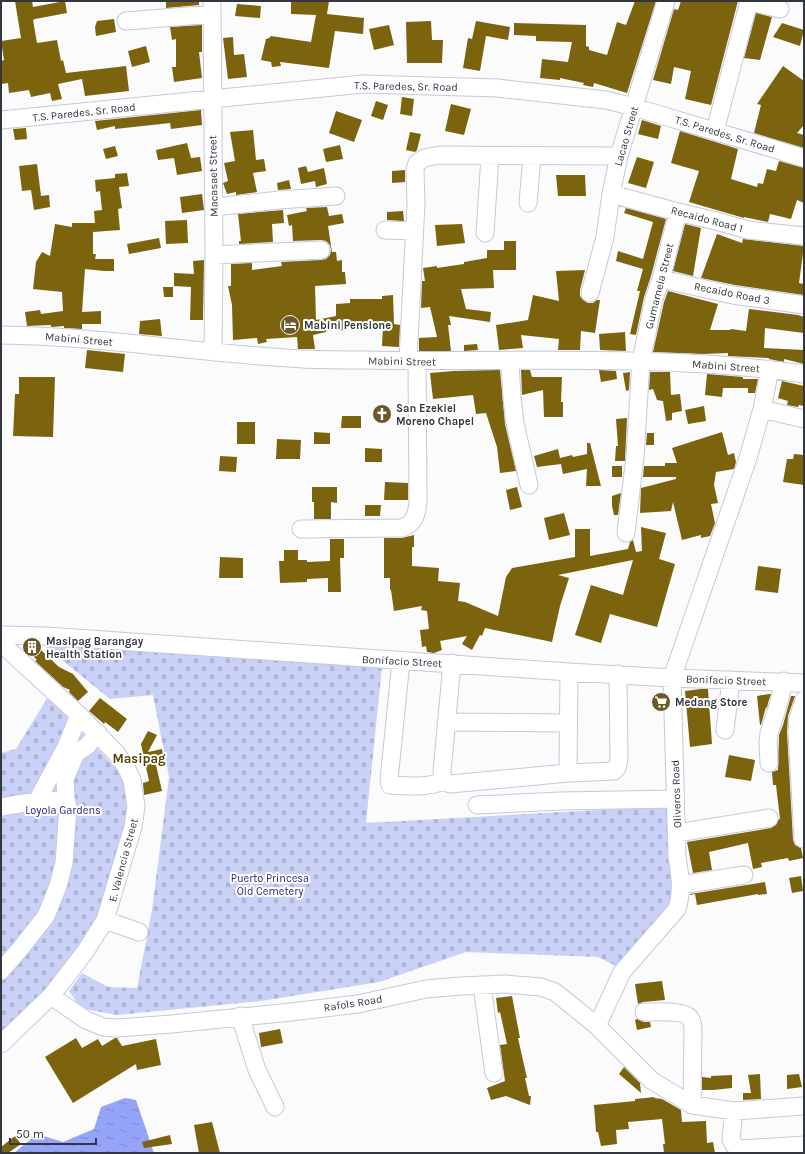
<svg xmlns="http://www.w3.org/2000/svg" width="805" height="1154" font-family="Karla,sans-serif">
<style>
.cemetery{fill:url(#cemetery-stones)}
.water{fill:url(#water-ripples)}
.building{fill:#7c630e}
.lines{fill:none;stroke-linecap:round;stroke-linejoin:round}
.minor-casing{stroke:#c3c8df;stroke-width:19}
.minor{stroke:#fff;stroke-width:17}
.labels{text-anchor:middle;stroke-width:4;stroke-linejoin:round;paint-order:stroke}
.street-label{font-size:11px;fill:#34363f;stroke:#fff}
.poi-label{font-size:11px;font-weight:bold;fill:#34363f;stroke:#fff;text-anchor:start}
.park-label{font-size:11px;fill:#241f7f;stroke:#fff}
.quarter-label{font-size:13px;font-weight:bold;fill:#554300;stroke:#fff}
</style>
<defs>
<pattern id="cemetery-stones" width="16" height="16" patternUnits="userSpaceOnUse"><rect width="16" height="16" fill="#c9d1f7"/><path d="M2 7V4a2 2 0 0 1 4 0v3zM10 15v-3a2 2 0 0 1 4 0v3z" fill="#adb4d5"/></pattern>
<pattern id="water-ripples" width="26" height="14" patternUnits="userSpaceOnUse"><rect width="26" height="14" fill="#95a3f8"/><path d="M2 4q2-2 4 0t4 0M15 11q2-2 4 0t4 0" fill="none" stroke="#7a86ca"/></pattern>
</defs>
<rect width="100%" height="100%" fill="#fbfbfb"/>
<path class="cemetery" d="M41,643L382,667L366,823L672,806L673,867L671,898L659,924L618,967L598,957L466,952L379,982L261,1001L117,1015L84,1009L77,1003L69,991L82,973L108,987L137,988L152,910L169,777L153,695L110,699Z
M48,697L120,772L126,792L127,812L110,889L98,921L81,946L47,987L1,1032V753L16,749Z"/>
<path class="water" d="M125,1098L136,1100L154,1153H14L37,1134L63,1142L94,1129L101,1107Z"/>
<path class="building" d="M15,1H32L33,7L65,1L67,13L35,19L33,20L37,43L57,40L61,61L63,60L66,73L126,66L129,91L85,96L82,79L58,84L62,99L52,101L50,93L31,97L29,90L9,93L8,83L1,84V61L4,60L1,41L21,38Z
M166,1H199V5L166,8Z
M291,1H329L327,14L364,18L363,34L335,31L329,68L280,62L281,66L272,67L271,62L261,60L266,39L269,38L271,36L311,42L316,15L291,14Z
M635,1H656L627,93L594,83L593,87L583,85L584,83L560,78V80L540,78L542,59L568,62L572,42L536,41V36L514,35V23L586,25V46L589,47V50L607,55L617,22L626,25Z
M681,1H738L711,105L685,99L691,71L674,67L671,84L653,80L674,9L678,10Z
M237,4L261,6L260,18L235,16Z
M756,13L772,17L760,60L744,58Z
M114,19L116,32L96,36L95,27L97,21Z
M431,21L432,40H443L442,63H407L406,22Z
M476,21L510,27L508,40L486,36L480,71L463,68L468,38L472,39Z
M782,23L804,30L800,46L773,37Z
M202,25V52H199L202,78L174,82L172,67H176V39L172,40L170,27Z
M389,25L394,45L374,50L369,29Z
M233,37L234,55L244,54L247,77L228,79L223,38Z
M146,46L150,62L132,67L128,51Z
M783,66L804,81V125L797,133L804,135V148L754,133L761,105L757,104Z
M402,97L414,99L412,116L400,114Z
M376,101L388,105L383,120L371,116Z
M451,104L471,109L464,135L445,131Z
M201,110L202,125L171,129L170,123L115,129V126L97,130L95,121Z
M336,111L362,120L354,142L329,133Z
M642,120L661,126L658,139L638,134Z
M26,128L27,139L15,140L13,129Z
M253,130L256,160L264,159L266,171L253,173L257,192L236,195V192L227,194L223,183L228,181L224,163L235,161L230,132Z
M680,131L738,149L731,179L757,187L758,183L763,184L767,169L776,171L779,161L804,168V203L797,200L791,219L770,214L768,222L744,217V218L689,202L699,171L671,163Z
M410,132L421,134L417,150L415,152L406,150Z
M187,143L191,158L200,157L202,171L177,175L174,158L158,160L156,150Z
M340,145L343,159L326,162L323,149Z
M115,146L118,156L106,159L103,149Z
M637,157L654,162L646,188L628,183Z
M37,164L41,196L49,195L50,207L34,210L31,190L22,191L19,166Z
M306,166L308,172L324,168L327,184L316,187L315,181L301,184L298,168Z
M405,170V182L392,183V171Z
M127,173L129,186L119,187L122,208L118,209L120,230L93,232V254H96L95,259H114V271H104L85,269L82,312L101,311V324H82V329L64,328V326L51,327V325L27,326L25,312L40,310L41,314L63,311L62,292L33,289L36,262L42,252L50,256L55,224L72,227V223H95L94,211L102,210L100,191L96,192L95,180L115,178V174Z
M556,175H585L586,196H558Z
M289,180L291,189L278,190L277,183Z
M202,194L204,210L182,213L180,197Z
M327,207L329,216L342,214L344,223L328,226L332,252H336L337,261L342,260V272H345L346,284L315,286L316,320L336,316V304L350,303V299H382V296L393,295L394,324L400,325L399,347L382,346L383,327L347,328V330L326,331V332L313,335L315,349H298L297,337L266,339L267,342L258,344L257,338L233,340L232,305L228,286H231V264L252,263V270L282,266L281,262L321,260L326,259L330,255L331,250L330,245L326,241L321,240L293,241L292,225L289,226L287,215L307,211L306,208Z
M626,208L666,219L651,276L644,297L636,335L630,334L640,291H637L643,269L616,261L618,251L643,259L653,222L624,213Z
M283,210L284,223L272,224L273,242L239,244V241H241L238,214Z
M403,211L404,221L387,220V212Z
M187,220L188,243L166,244L165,221Z
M462,224L465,243L437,246L435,225Z
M685,224L701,228L693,276L673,271Z
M717,234L742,243L743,239L804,246L799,283L804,284V295L735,285L701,278Z
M159,238L161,248L129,254L127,244Z
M504,241H516V270H493L494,288L461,289L466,309L491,312L490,322L449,316L451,325H448L451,351H419V338L437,337L430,307L421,308L422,281H425L423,268L437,266V268L464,264V262L487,258V250H504Z
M204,260L203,320H190L191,287L174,286V273L194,274L193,261Z
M585,270L580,290V296L583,300L588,303H593L597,300H600L595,333L581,331L580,350H558L559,339L521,335L523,348L499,350L496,325L528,320L533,295L559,301L556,271Z
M163,287H173V297H164Z
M668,291L718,304L710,330H730L731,329L746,331L749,309L798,315L804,317V333L765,328L764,348L804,350V364L784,359V362L769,359V358L728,356V353L704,354L653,352L664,302Z
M160,319L162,336L139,334L140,321Z
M625,332L626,351L600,350L599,334Z
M477,344L478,350L464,351V345Z
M87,350L125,354L123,372L85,368Z
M500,370L505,424L516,471L500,473L497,447L486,413L476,414L473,395L433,399L430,373L453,371Z
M521,370H530L532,377H562L561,402H563V417H544L543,390L522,395Z
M599,370L616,371L617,379L601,382Z
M630,372L629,390L626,391L623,373Z
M650,372H670L671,395L680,394L682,411L672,413V420L666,421L663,401L657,400L653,389L649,390Z
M707,374L743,377V379H758L755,393H748V388H723L722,397L705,395Z
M19,377H55L53,437L13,436L15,394H19Z
M782,381L804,386V406L799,405L798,407L787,405L788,401L778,398Z
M704,406L706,421L688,424L685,410Z
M342,416H361V428H341Z
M627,418L625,461H615L616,446H618L616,419Z
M237,422H255V444H237Z
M314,432L330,433V444H314Z
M722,432L728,455L734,453L736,462L734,469L716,472L714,485L718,503L711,504L715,523L710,536L701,538V535L682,540L673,502L671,511L640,513L641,488L676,479V477H643L644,466H665V463H677L672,448Z
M647,433H654V445H646Z
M277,439L301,440L300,459H276Z
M587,443H590L601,486H586L587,469L563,474L561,464L537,467L534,456L558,449L560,458L572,455L573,457L587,454Z
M365,448L382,449V462H365Z
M794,454L804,455V485L783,482L787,459H793Z
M220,456L237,457L236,472L219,471Z
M612,466H622V477H612Z
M385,482L408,483V500H384Z
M312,487H337V503L331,502V519H314V502H312Z
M517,487L522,507L510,510L506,490Z
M621,493L618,515H614L612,506V496Z
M365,505H381L380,516H365Z
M564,513L570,535L549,540L544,518Z
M641,527L666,533L659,559L675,564L657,627L610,614L601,643L575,635L591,585L623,595L633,560L558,575L569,578L560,606L552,642L485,628L482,636L480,635L472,650L462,644L467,636L440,641L442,650L434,653L427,652L426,646L422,647L420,630L429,629L427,611L421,610L422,606L394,611L391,590H390V578H384V538H402L414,535V547H412V566L439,568L438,581L460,583L458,601L465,602L498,616L506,577L512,568L575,557V529H590V556L628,549L630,542L633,540L636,552L642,551Z
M330,539H344V558H340L341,592H328V578L307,579V582L280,583L279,561H284V550H298V560H307V562L330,561Z
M220,557L243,558V578H219Z
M758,566L781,569L778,593L755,590Z
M23,646H39L41,648L40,649L59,667L73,674L88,692L78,701L69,692L70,690L63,687L35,661L37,660Z
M701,689H708L712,744L690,747L685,691Z
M769,694H771L768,703L767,708L766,707L763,718L761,725H760L757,696Z
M791,696H795L788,716L787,732L793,840L795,845L801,848L803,858L789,861L788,858L761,863L762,867L753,869L748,843L709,852L712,870L693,873L687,842L771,828L776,825L779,819H780L776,785H773L772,772L778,770L779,735L783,725Z
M100,698L127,719L118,732L105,722L104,724L89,711Z
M148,731L157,735L148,752L162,749L165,763L156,765L162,791L144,795L143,783L149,781L141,744Z
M729,755L755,760L751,781L725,777Z
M801,876L803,891L792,893L789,878Z
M765,882L767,894L758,895V894L697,905L695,894L690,895V894Z
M662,981L665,1000L643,1002L638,1004L635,984Z
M512,996L520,1038H518L527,1078H525L529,1096H531L530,1105L506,1096L491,1100L487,1088L505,1081L500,1045L507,1044L500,1012L498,1013L496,998Z
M637,1019L644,1022H650L651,1027L637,1030L635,1020Z
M280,1029L283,1043L261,1047L259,1033Z
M76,1038L82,1048L98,1039L102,1046L115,1038H117L122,1046L156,1039L161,1065L137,1070L136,1064L73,1103L45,1057Z
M624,1067L640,1083L641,1093L619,1074Z
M760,1074L761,1099L743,1100V1093H751L748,1075Z
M799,1074L802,1087L787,1089V1075Z
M732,1075V1088L713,1090H702V1077L711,1078V1076Z
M655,1097L654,1098L662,1099L681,1110L682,1122L706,1121L707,1143L713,1142L715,1153H664L663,1144H665L662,1119L628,1122L629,1129L616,1130L617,1144L601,1146L598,1132H596L594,1105L635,1101V1099Z
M212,1122L220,1153H199L194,1125Z
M170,1135L172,1144L144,1148L142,1142Z
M15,1136L21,1144L8,1153H1V1147Z"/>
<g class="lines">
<defs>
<path id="minor" d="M212,1L214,255L213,352
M748,1L780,9
M126,21L212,14
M1,120L363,84L497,88L606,100L634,107L804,158
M715,131L749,1
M611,194L678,212L716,221L748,230L804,236
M528,203L532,156
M214,207L279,200L336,196
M385,230L414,231
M485,233L490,156
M214,255L321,250
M661,279L733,295L804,305
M590,293L605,237L611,194L619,156L666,1
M1,335C102,336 202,354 303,359C325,360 346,360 368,360C513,363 660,353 804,374
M408,361L416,203L415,170L417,163L424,158L440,155L619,156
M510,361L512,398L515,423L529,485
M762,409L804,419
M301,529L402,528C415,523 416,516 418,503L417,361
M626,533L635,457L641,361L654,299L661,279L678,212
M1,635L46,636L569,672L672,678L804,683
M1,643L79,715L117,754L126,767L132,780L136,806L133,827L105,920L85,952L51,996L1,1044
M401,661L389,780L390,785C407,786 428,788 443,781
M452,663L442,772L443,781L450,784L568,773L614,771L617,768L619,759L618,674
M446,722L568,723
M725,730L731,680
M769,763L768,742L769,733L778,706L784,681
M568,773L569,672
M37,801L66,747L79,715
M477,805L560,801L675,799
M1,807L37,801L66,799
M677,833L769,818
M803,839L797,732L798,719L804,700
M681,885L744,875
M105,920L139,932
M1,971L20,949L46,916L58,886L64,863L68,807L66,799L65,779L76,753L87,746L98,733
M482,985L494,1073
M51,996L86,1020L103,1027L117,1028L172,1024L291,1012L358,1004L426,989L461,986L506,984L541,987L555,992L597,1026L651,1080L692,1105L734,1111L804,1106
M644,1012C654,1012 684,1010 690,1018C692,1021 693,1026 693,1030L692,1105
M240,1016L257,1070L275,1107
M597,1026L622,972L677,909C683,890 680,876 677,856L672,678L748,458L762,409L770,369
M734,1111L731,1139C733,1145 735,1147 741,1149L804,1145"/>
</defs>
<use href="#minor" class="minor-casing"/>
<use href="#minor" class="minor"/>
</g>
<defs>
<symbol id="hotel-disc" viewBox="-11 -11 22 22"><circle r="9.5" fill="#6a5927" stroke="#fff"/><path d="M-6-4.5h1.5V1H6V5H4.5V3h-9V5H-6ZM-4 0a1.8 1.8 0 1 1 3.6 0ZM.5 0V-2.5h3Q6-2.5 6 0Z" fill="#fff"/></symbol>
<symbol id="church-disc" viewBox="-11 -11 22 22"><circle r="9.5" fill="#6a5927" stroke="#fff"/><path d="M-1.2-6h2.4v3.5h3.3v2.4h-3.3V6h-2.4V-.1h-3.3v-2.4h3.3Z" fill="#fff"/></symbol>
<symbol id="building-disc" viewBox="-11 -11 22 22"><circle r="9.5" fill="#6a5927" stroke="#fff"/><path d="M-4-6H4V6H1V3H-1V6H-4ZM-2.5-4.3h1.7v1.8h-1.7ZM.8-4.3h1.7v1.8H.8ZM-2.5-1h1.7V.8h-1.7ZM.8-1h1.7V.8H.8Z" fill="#fff"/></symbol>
<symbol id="supermarket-disc" viewBox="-11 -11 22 22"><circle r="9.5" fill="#6a5927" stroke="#fff"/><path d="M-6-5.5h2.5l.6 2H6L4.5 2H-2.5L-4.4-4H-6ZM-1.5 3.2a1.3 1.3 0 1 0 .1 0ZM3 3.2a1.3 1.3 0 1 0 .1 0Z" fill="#fff"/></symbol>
</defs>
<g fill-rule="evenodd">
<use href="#hotel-disc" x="279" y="314" width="22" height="22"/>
<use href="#church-disc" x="371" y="403" width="22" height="22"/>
<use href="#building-disc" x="21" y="636" width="22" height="22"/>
<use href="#supermarket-disc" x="650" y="691" width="22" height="22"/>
</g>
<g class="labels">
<g class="street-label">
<text transform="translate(406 86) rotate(1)" y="4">T.S. Paredes, Sr. Road</text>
<text transform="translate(84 112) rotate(-6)" y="4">T.S. Paredes, Sr. Road</text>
<text transform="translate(725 134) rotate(17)" y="4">T.S. Paredes, Sr. Road</text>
<text transform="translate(626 136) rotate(-74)" y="4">Lacao Street</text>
<text transform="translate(213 176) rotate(-91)" y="4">Macasaet Street</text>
<text transform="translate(707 219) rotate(15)" y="4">Recaido Road 1</text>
<text transform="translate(659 286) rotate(-76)" y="4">Gumamela Street</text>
<text transform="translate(732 293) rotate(11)" y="4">Recaido Road 3</text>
<text transform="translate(79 339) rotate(5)" y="4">Mabini Street</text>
<text transform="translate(402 361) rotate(1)" y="4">Mabini Street</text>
<text transform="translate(726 366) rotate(4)" y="4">Mabini Street</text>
<text transform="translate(402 661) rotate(3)" y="4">Bonifacio Street</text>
<text transform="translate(726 680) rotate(2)" y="4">Bonifacio Street</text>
<text transform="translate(676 794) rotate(-92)" y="4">Oliveros Road</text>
<text transform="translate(123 860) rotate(-75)" y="4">E. Valencia Street</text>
<text transform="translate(353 1003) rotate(-9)" y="4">Rafols Road</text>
</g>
<g class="poi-label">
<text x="304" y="329">Mabini Pensione</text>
<text x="396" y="412">San Ezekiel<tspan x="396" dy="13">Moreno Chapel</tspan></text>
<text x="46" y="645">Masipag Barangay<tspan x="46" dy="13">Health Station</tspan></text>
<text x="675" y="706">Medang Store</text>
</g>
<g class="park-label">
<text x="63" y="814">Loyola Gardens</text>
<text x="270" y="882">Puerto Princesa<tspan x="270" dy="13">Old Cemetery</tspan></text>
</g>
<g class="quarter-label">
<text x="139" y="763">Masipag</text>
</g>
</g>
<rect width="805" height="1154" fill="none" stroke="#34363f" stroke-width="4"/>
<path d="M10 1138v6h86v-6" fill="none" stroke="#34363f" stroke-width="2"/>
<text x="16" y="1138" font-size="12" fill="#34363f" stroke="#ffffff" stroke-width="3" paint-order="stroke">50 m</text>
</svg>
